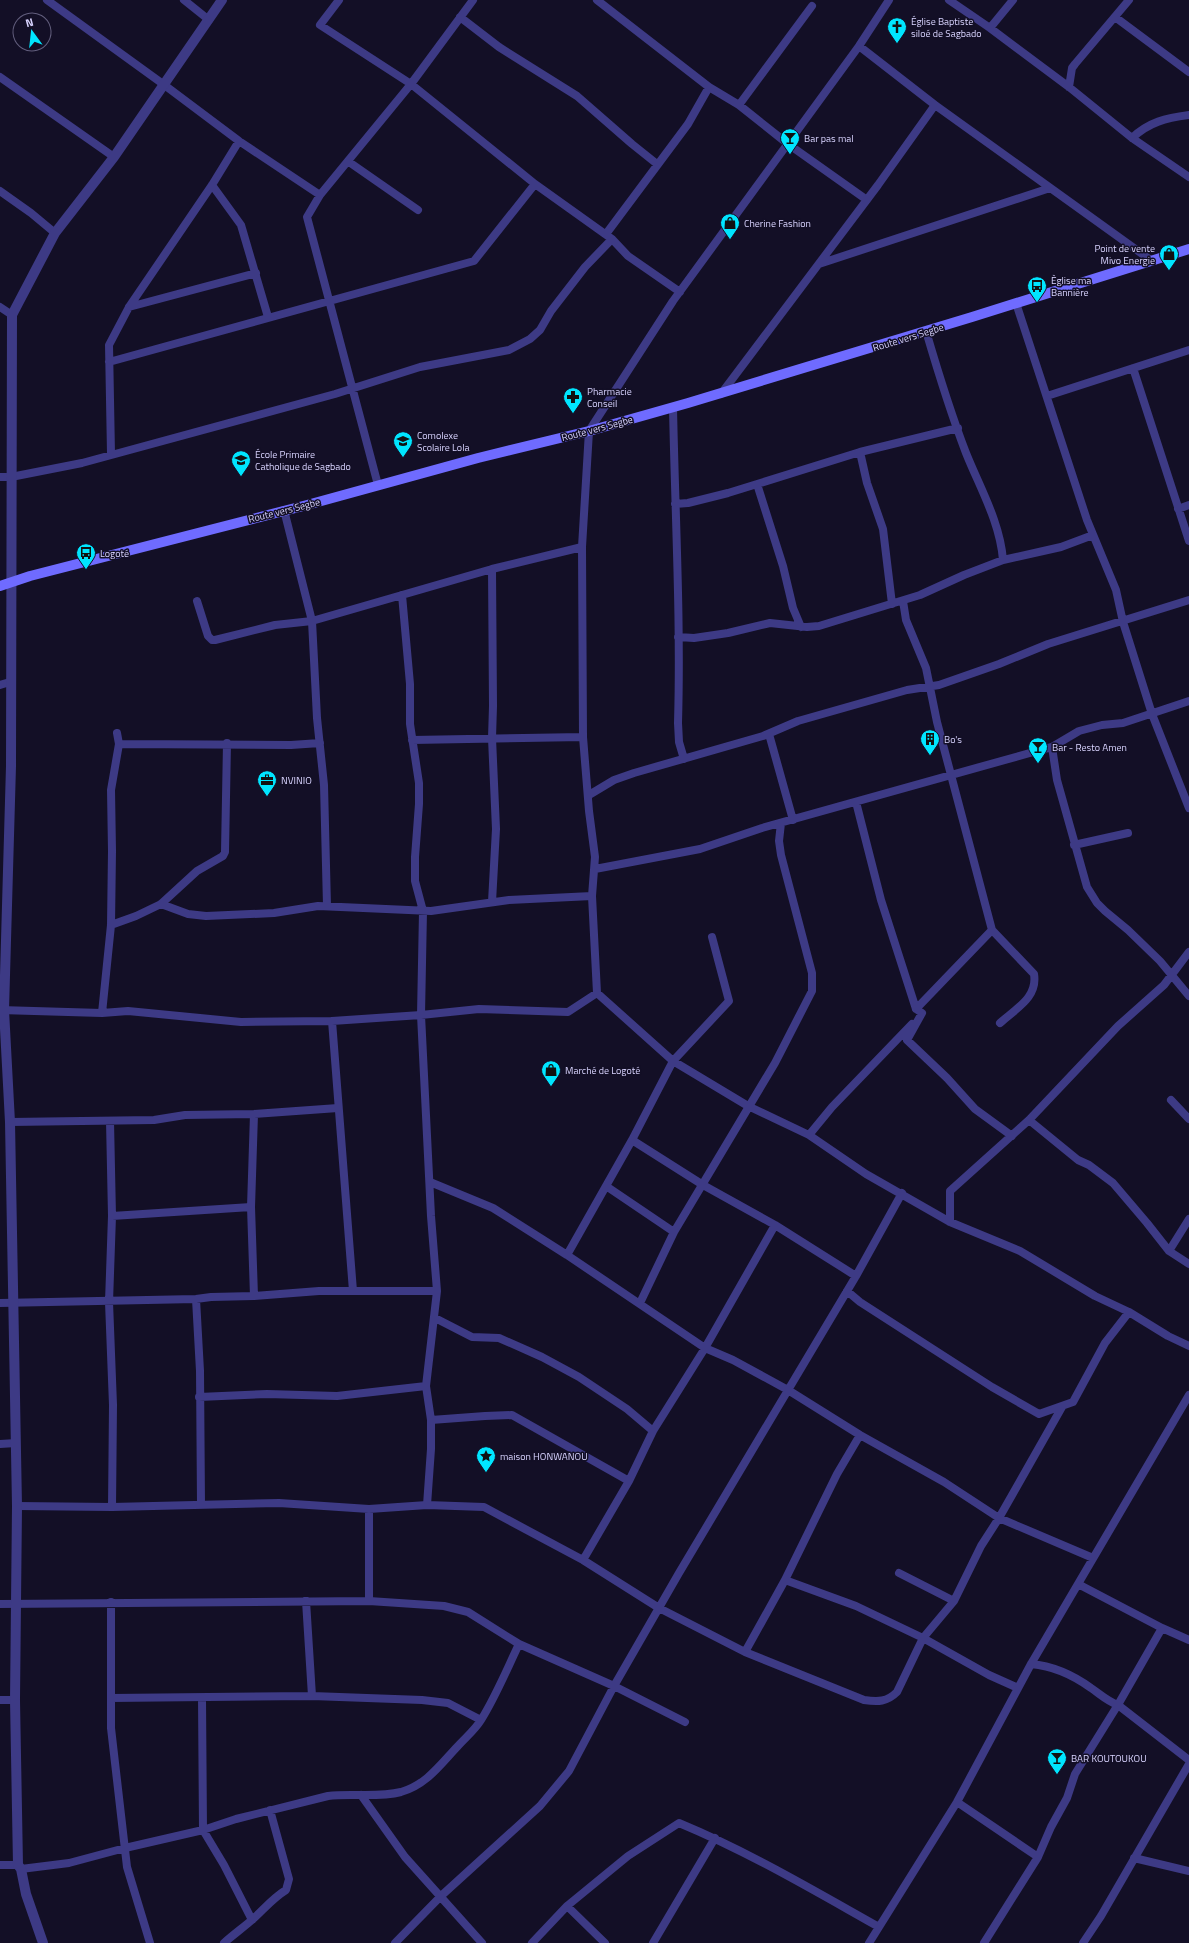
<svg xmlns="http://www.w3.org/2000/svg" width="1189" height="1943" font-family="'Titillium Web',sans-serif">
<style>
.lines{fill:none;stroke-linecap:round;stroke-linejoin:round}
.minor{stroke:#3d3a85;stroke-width:8}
.tertiary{stroke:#3d3a85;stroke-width:10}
.secondary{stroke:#6f6bff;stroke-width:10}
.labels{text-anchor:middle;stroke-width:3;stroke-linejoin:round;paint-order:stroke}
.poi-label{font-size:10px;fill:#d9d4ff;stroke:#130f26;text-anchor:start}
.street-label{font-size:10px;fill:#d9d4ff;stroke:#130f26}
</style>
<rect width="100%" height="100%" fill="#130f26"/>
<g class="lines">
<path class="minor" d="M47,0L163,84L239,141L320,195
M184,0L209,20
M597,0L709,87L739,105L788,144L867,200
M889,0L859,46L673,301L589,431L582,547L583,737L589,811L595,857L592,896L597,993L673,1061L748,1106L809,1135L866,1174L950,1222L1020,1251L1095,1296L1129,1312L1168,1336L1189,1346
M949,0L990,28L1069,87L1132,138L1189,177
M460,17L499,47L577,96L632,144L657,164
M1115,17L1189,72
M990,28L1013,0
M859,46L935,105L1152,261
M0,77L114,157
M1069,87L1072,68L1075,64L1129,0
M739,105L812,6
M1132,138C1149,122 1166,118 1189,115
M349,162L418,210
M212,185L241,225L268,317
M0,191L31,213L55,233
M606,234L688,124L709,87
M612,239L628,256L680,292
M819,264L1050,188
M1016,303L1087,520L1116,590L1123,622L1152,714L1189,808
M0,307L12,315
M129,307L256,273
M926,331C938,372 951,414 966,453C980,488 1000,522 1003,560
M109,362L474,261L535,184
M1133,368L1189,541
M721,394L878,185L935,105
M1047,396L1189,350
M673,407C675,513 681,618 678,723L679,742L684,759
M860,452L867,483L883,529L892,604
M111,454L109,345L129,307L212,185L239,141
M0,477H11L82,463L335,394L420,367L509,350L530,339L540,330L551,311L585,267L612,239L535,184L411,84L320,25L339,0
M757,484L783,566L793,608L801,627
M378,485L307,217L320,195L411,84L473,0
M675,504L688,503L728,493L860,452L958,428
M1178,509L1189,505
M284,510L312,621L317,718L324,785L327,906
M197,601L208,636L212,640H215L275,625L312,621L492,569L582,547
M903,601L906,620L926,668L937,722L992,930L916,1009L922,1013
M678,637L694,638L728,633L770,623L807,627L819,626L920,595L964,575L1003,560L1061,547L1093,535
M0,685L10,682
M769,734L793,820
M412,740L583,737
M119,744L291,745L320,743
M1052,747L1057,780L1087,887L1097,903L1105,911L1128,930L1160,961L1189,996
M589,795L614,780L634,773L763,736L798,721L907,690L939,685L999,664L1048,644L1189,600
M856,802L881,900L916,1009
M1074,845L1128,833
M595,869L700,849L762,828L1044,749L1052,747L1079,731L1102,725L1123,723L1189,701
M492,902L496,829L492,738L493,706L492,569
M161,904L188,914L206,916L274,913L318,906L431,911L509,900L592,896
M111,925L136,916L161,904L197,871L223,856L225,852L227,743
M992,930L1034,974C1038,998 1015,1009 1000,1023
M0,1010L102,1013L128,1011L241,1022L332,1021L421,1015L479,1009L568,1012L597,993
M102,1013L111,925L112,851L111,790L119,744L117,733
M922,1013L907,1040L947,1078L975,1109L1012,1136
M332,1021L353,1291
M1171,1100L1189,1119
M254,1114L251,1207L254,1296
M1029,1120L1078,1160L1089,1165L1113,1183L1147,1223L1169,1251L1189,1264
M110,1121L112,1216L109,1302L113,1405L112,1507
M10,1122L154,1120L185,1115L254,1114L338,1108
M809,1135L832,1107L912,1024
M632,1140L703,1185L775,1225L856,1276
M430,1182L493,1208L567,1255L705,1348L733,1360L788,1390L860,1435L944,1482L999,1518L1093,1558
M606,1186L674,1232
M112,1216L251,1207
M950,1222V1191L1029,1120L1118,1026L1164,985L1189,952
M1169,1251L1189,1219
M567,1255L632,1140L673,1061L729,1001L712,937
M847,1291L860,1302L992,1387L1039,1414L1073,1402L1105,1343L1129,1312
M196,1299L200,1371L201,1505
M0,1303L196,1299L211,1297L254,1296L319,1291H437
M640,1303L674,1232L775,1063L812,991V973L781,855L779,841L781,823
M435,1318L472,1337L499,1338L542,1357L579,1377L627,1409L653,1431
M199,1397L267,1394L337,1396L426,1386
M431,1420L485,1416L512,1415L629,1481
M0,1444L16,1443
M427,1505L484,1507L583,1560L659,1608L745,1652L864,1700C878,1702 887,1702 897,1692L923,1638L954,1601L981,1546L999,1518L1062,1407
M17,1506L112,1507L279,1503L369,1509L427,1505L431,1449V1420L426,1386L437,1291L431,1216L421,1015L423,911L415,881V857L419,804V783L410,724V684L402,595
M369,1509V1601
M583,1560L629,1481L653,1431L705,1348L775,1225
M899,1573L954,1601
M785,1580L837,1474L860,1435
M1078,1584L1162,1628
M306,1601L312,1696
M111,1602V1728L127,1867L150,1943
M0,1604L369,1601L444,1606L468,1612L519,1644L614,1686L685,1722
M745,1652L785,1580L856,1606L923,1638L989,1675L1018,1688
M1031,1664C1054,1666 1073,1675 1091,1688C1100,1694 1107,1701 1118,1705L1189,1760
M111,1698L312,1696L422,1700L448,1703L481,1720
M202,1698L203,1830L224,1865L252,1920
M0,1700H15
M361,1795L405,1857L482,1943
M957,1802L1038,1857
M1134,1858L1189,1871
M0,1865H18
M21,1869L69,1863L125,1848L203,1830L236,1819L328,1796C352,1793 377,1798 401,1792C426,1785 440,1765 457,1747C465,1738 475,1730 481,1720C496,1696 507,1669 519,1644
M567,1906L605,1943
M224,1943C234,1934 244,1927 253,1919C264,1909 273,1898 286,1890L289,1879L270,1810
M395,1943L441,1896L540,1806L569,1771L614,1686L679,1573L856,1276L902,1193
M532,1943L567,1906L628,1856L679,1823C749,1852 813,1890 879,1927
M653,1943L715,1838
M869,1943L957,1802L1031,1664L1189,1395
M984,1943L1038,1857L1051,1827L1067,1798L1075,1774L1119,1703L1162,1628L1189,1640
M1083,1943L1101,1916L1189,1764"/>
<path class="tertiary" d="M43,1943L26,1894L21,1869L18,1865L15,1700L17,1506L10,1122L4,1010L11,766L12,315L55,233L114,157L222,0"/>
<path class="secondary" d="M0,586L30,576L307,505L478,458L589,431L688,403L972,317L1189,249"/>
</g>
<defs>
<symbol id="church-pin" viewBox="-11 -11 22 30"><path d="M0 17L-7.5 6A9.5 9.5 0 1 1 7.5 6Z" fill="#00e5ff" stroke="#130f26"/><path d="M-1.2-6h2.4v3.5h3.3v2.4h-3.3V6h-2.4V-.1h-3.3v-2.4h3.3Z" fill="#111"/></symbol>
<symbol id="bar-pin" viewBox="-11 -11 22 30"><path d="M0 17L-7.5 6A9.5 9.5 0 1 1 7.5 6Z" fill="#00e5ff" stroke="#130f26"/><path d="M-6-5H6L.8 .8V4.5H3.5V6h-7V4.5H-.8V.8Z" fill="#111"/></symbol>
<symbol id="shop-pin" viewBox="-11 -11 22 30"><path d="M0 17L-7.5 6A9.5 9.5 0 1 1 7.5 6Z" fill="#00e5ff" stroke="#130f26"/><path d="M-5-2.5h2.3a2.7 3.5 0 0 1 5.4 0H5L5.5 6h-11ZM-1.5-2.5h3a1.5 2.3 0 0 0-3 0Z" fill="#111"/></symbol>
<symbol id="bus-pin" viewBox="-11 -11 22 30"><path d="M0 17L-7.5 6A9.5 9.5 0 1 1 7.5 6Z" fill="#00e5ff" stroke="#130f26"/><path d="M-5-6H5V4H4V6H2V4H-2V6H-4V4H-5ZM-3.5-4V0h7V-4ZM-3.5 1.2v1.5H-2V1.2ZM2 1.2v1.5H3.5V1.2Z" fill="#111"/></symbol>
<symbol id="pharmacy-pin" viewBox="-11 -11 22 30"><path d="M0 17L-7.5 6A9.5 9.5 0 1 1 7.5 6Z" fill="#00e5ff" stroke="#130f26"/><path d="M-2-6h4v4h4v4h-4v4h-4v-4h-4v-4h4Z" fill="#111"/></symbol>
<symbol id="school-pin" viewBox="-11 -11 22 30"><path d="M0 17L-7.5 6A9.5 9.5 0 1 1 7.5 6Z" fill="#00e5ff" stroke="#130f26"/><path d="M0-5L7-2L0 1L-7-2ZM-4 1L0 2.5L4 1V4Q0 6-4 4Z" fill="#111"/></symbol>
<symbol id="building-pin" viewBox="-11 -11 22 30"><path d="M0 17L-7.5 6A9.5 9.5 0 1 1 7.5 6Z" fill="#00e5ff" stroke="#130f26"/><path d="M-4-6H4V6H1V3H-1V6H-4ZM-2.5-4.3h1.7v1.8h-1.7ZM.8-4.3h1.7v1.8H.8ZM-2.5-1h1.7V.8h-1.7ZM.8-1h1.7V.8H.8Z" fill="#111"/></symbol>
<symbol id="office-pin" viewBox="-11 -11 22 30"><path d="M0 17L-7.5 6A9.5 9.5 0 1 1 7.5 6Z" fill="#00e5ff" stroke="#130f26"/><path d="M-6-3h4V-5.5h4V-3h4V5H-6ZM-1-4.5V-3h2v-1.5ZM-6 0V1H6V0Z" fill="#111"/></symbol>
<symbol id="sight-pin" viewBox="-11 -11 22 30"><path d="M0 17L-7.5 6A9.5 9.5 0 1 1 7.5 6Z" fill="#00e5ff" stroke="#130f26"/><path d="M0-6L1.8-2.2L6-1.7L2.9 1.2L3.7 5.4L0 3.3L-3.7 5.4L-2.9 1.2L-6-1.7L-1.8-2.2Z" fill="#111"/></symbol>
</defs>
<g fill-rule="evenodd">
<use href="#church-pin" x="886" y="16" width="22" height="30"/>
<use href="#bar-pin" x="779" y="127" width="22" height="30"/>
<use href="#shop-pin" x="719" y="212" width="22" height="30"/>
<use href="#shop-pin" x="1158" y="243" width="22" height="30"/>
<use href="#bus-pin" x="1026" y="275" width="22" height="30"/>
<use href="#pharmacy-pin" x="562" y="386" width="22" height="30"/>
<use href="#school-pin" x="392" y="430" width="22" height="30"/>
<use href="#school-pin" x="230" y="449" width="22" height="30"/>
<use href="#bus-pin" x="75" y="542" width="22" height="30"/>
<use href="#building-pin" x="919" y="728" width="22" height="30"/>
<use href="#bar-pin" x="1027" y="736" width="22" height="30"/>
<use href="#office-pin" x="256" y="769" width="22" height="30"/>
<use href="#shop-pin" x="540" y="1059" width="22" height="30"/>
<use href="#sight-pin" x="475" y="1445" width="22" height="30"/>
<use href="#bar-pin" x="1046" y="1747" width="22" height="30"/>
</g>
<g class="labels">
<g class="poi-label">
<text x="911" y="25">Église Baptiste<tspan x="911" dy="12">siloé de Sagbado</tspan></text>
<text x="804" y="142">Bar pas mal</text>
<text x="744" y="227">Cherine Fashion</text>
<text x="1155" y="252" text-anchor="end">Point de vente<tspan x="1155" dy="12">Mivo Energie</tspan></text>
<text x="1051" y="284">Èglise ma<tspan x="1051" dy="12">Bannière</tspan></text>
<text x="587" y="395">Pharmacie<tspan x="587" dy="12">Conseil</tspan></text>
<text x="417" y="439">Comolexe<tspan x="417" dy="12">Scolaire Lola</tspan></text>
<text x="255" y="458">École Primaire<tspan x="255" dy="12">Catholique de Sagbado</tspan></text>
<text x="100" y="557">Logoté</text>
<text x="944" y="743">Bo's</text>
<text x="1052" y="751">Bar - Resto Amen</text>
<text x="281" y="784">NVINIO</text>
<text x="565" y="1074">Marché de Logoté</text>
<text x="500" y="1460">maison HONWANOU</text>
<text x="1071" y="1762">BAR KOUTOUKOU</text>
</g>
<g class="street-label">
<text transform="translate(908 337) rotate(-17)" y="4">Route vers Segbe</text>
<text transform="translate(597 428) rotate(-15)" y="4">Route vers Segbe</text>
<text transform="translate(284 510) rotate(-14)" y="4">Route vers Segbe</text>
</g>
</g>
<g transform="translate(32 32) rotate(345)"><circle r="19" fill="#130f26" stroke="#625e7d"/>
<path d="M0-3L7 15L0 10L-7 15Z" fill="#00e5ff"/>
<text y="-6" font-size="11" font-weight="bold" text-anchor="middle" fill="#d9d4ff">N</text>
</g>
</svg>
